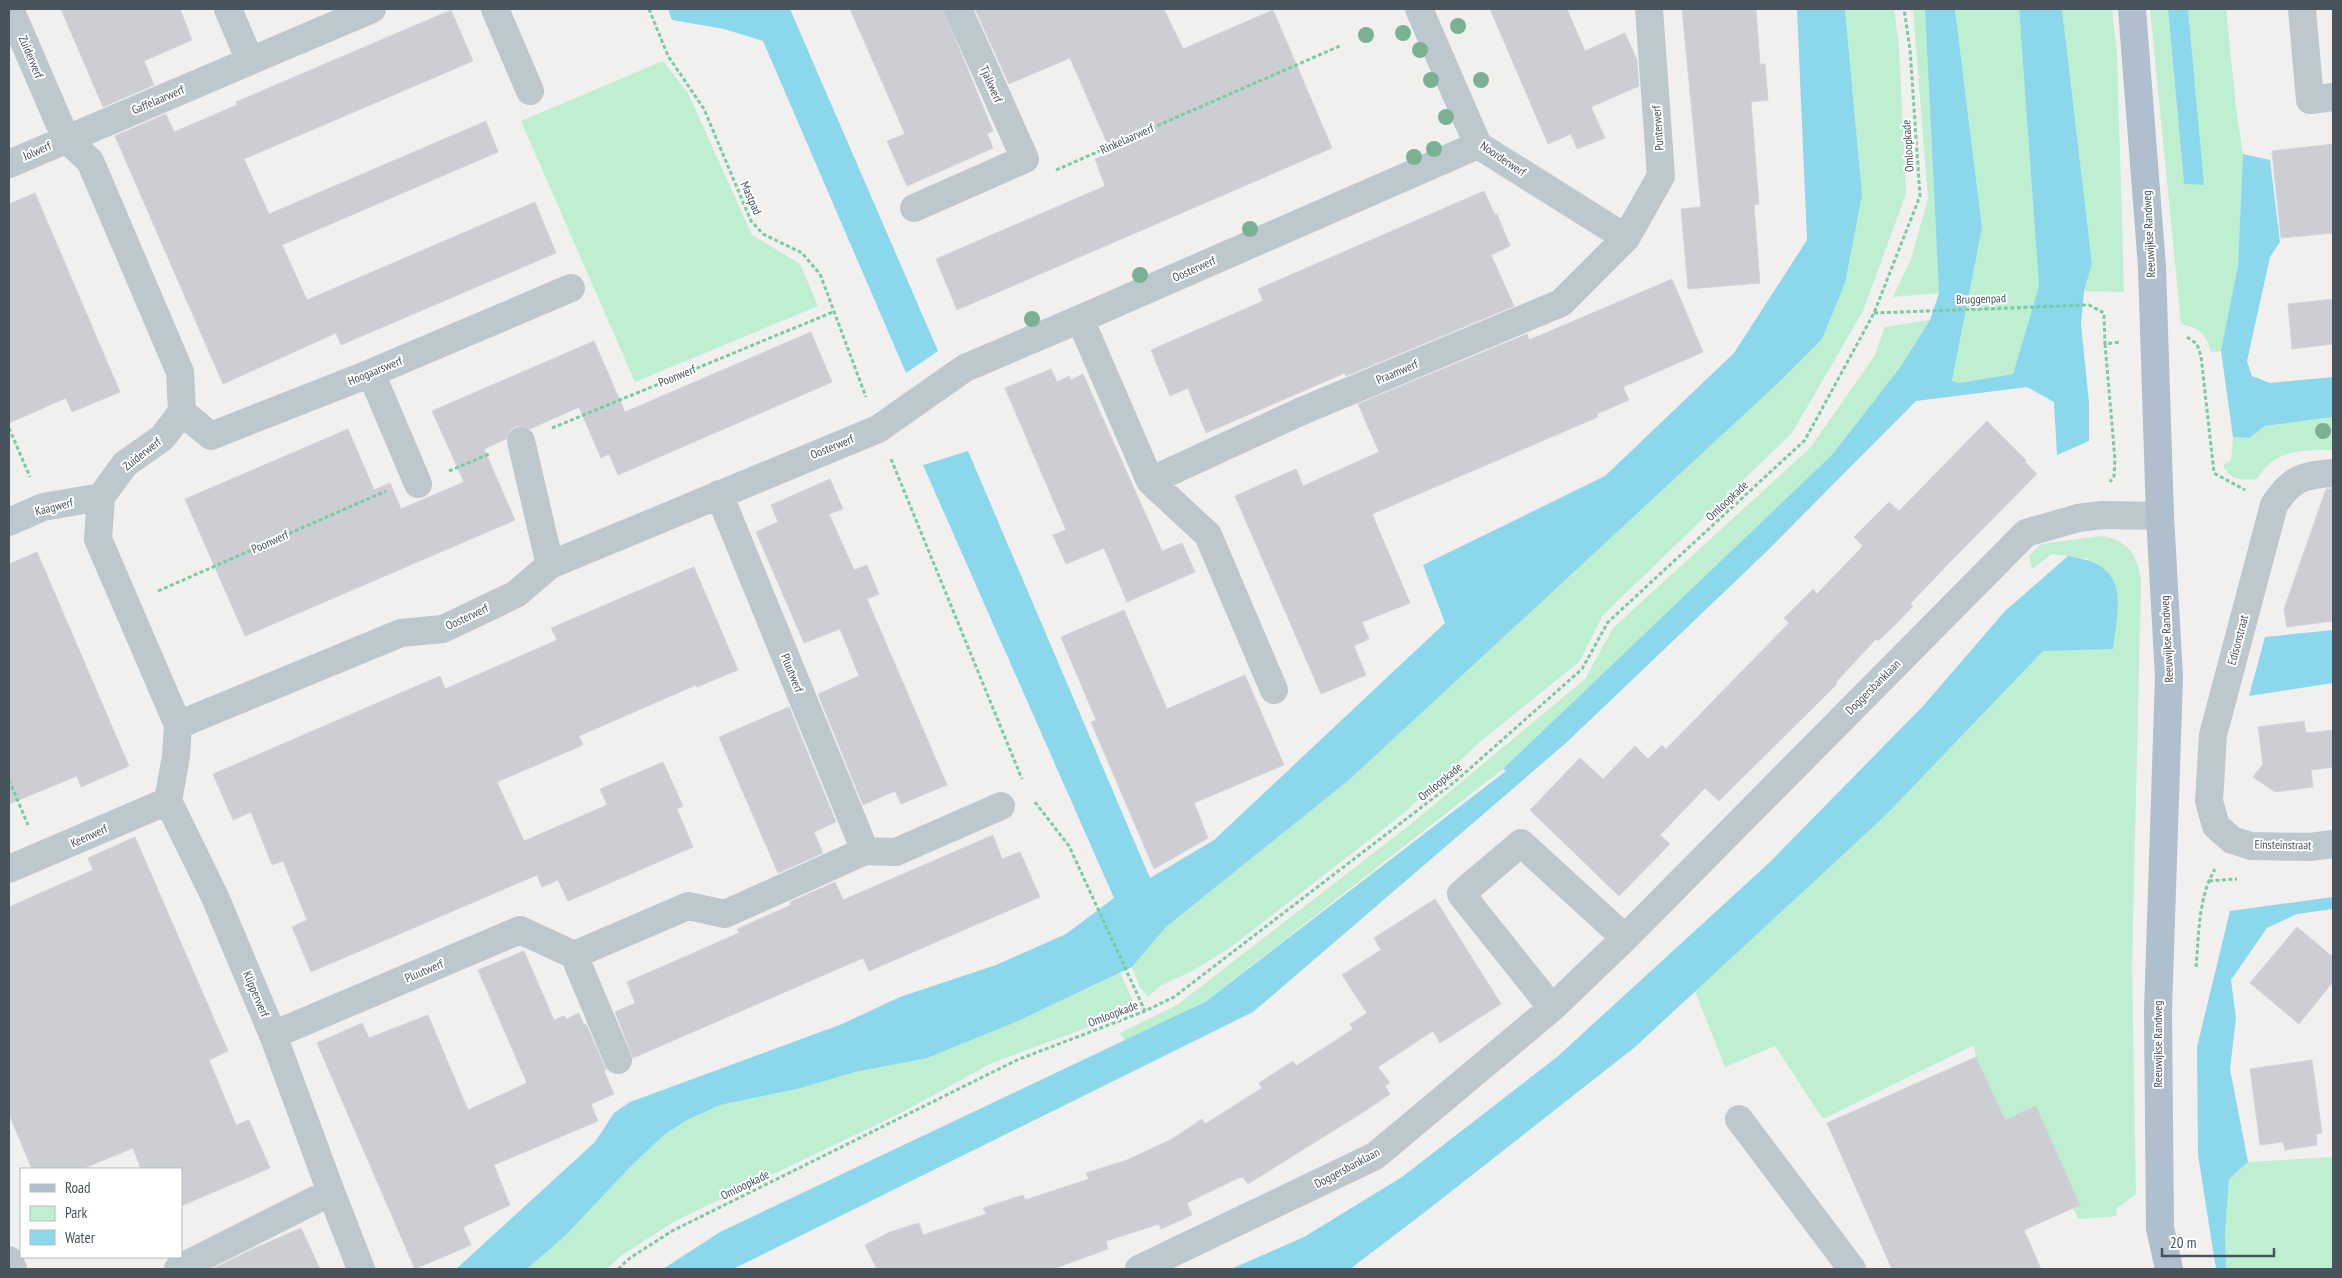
<svg xmlns="http://www.w3.org/2000/svg" width="2342" height="1278" font-family="'PT Sans Narrow',sans-serif">
<style>
.green{fill:#beefd0}
.water{fill:#8bd8ec}
.building{fill:#ccced4;stroke:#d3d5db}
.lines{fill:none;stroke-linecap:round;stroke-linejoin:round}
.path{stroke:#76cda1;stroke-width:3;stroke-dasharray:4 2.5;stroke-linecap:butt}
.minor{stroke:#bdc7ce;stroke-width:28}
.major{stroke:#afbfce;stroke-width:28}
.tree{fill:#7ab194}
.labels{text-anchor:middle;stroke-width:4;stroke-linejoin:round;paint-order:stroke}
.street-label{font-size:12px;fill:#47535d;stroke:#fff}
</style>
<rect width="100%" height="100%" fill="#f2efef"/>
<path class="green" d="M1845,9H1894L1899,46L1906,194L1863,311L1792,433L1603,615L1580,661L1481,741L1404,813L1227,950L1194,970L1160,986L1148,997L1140,987L1132,967L1166,927L1349,780L1775,386L1862,195Z
M1913,9H1925L1939,293L1893,297L1911,259L1928,199Z
M1955,9H2019L2039,286L2013,374L1959,383L1952,382L1982,228Z
M2062,9H2112L2117,53L2124,292L2084,291L2092,264Z
M2150,9H2168L2184,184L2203,185L2188,9H2226L2236,108L2243,154L2238,266L2224,346L2221,351L2211,352C2205,332 2201,329 2181,324Z
M663,61L688,93L752,235L800,264L818,306L635,382L521,121Z
M1930,320L1899,369L1903,410L1503,769L1161,1036L1128,1046L1120,1033L1177,1005L1411,824L1585,679L1613,628L1810,448L1874,357L1885,327Z
M2333,417V450C2302,450 2275,449 2257,479C2242,481 2230,480 2223,465L2231,460L2233,437L2249,438L2265,426Z
M2102,536C2129,541 2137,555 2141,580L2132,967L2136,1194L2116,1209L2117,1216L2079,1219L2073,1209L2080,1205L2036,1106L2005,1120L1976,1057L1974,1045L1823,1119L1775,1046L1725,1067L1695,991L1886,815L2043,651L2055,649L2088,559L2052,554L2032,569L2029,556L2041,544Z
M1120,973L1133,1001L1131,1011L992,1063L901,1113L675,1221L622,1255L607,1269H527L566,1235L632,1165L664,1135L687,1120L720,1105L797,1089L1018,1021Z
M2333,1157V1269H2226L2225,1233L2229,1179L2248,1162Z"/>
<path class="water" d="M668,9H790L938,351L906,373L763,41L724,29L672,20Z
M1797,9H1845L1862,195L1845,283L1822,339L1775,386L1349,780L1166,927L1132,967L1018,1021L927,1058L855,1072L797,1089L720,1105L687,1120L664,1135L632,1165L566,1235L527,1269H456L595,1142L614,1113L630,1102L842,1024L900,997L996,965L1066,934L1114,898L923,465L968,451L1150,878L1214,840L1445,623L1423,565L1605,476L1734,353L1807,240Z
M1925,9H1955L1982,228L1952,381L1959,383L2013,374L2039,286L2019,9H2062L2092,264L2084,291L2081,324L2089,403V441L2057,455L2054,402L2027,387L1916,401L1764,554L1566,743L1253,1012L733,1269H663L720,1232L1205,1002L1506,771L1503,769L1832,455L1899,369L1930,320L1939,293Z
M2168,9H2188L2204,185L2184,184Z
M2243,154L2270,160L2280,242L2270,257L2247,361L2252,376L2270,383L2333,377V417L2265,426L2249,438L2233,437L2221,351L2238,266Z
M2068,556C2130,565 2119,600 2113,649L2043,651L1886,815L1635,1047L1425,1212L1350,1269H1231L1304,1237L1402,1177L1557,1057L1770,862L1924,705L2005,611Z
M2333,630V683L2249,696L2265,637Z
M2333,897V909L2297,914L2267,928L2231,980L2236,1018L2230,1069L2248,1162L2229,1179L2225,1233L2226,1269H2216L2198,1155L2197,1047L2230,911Z"/>
<path class="building" d="M61,9H180L192,40L144,61L154,85L103,107Z
M850,9H943L993,131L987,134L993,148L907,186L887,141L905,134Z
M975,9H1164L1183,49L1273,10L1332,148L957,310L936,259L1105,186L1095,159L1111,152L1070,58L1009,84Z
M1490,9H1567L1585,51L1625,33L1637,60L1639,86L1591,107L1605,138L1577,149L1571,134L1548,144Z
M1682,9H1756L1760,64H1765L1768,100L1751,102L1759,204L1754,205L1760,283L1688,289L1681,209L1701,207Z
M451,10L473,61L244,159L269,214L486,121L498,152L282,245L307,300L535,202L556,253L341,345L336,333L223,384L115,136L166,114L174,132L237,105L236,102Z
M2333,144V233L2281,238L2272,151Z
M1484,191L1495,215L1497,214L1510,246L1491,255L1514,306L1346,376L1345,373L1206,433L1188,388L1170,396L1151,350L1263,301L1258,289Z
M35,193L120,392L72,412L66,398L9,423V204Z
M1672,279L1703,352L1623,387L1629,400L1597,414L1598,417L1372,514L1410,603L1362,622L1369,639L1354,646L1366,675L1321,694L1235,496L1296,469L1303,486L1379,452L1358,404L1527,334L1529,340Z
M2333,299V344L2292,349L2288,304Z
M811,332L832,382L618,475L609,454L601,458L579,407L530,429L518,426L511,429L506,439L484,449L515,520L245,636L185,499L348,429L374,490L390,483L401,509L464,482L432,411L594,341L625,412Z
M1051,369L1057,382L1069,376L1071,380L1083,374L1162,551L1182,543L1195,572L1127,602L1104,548L1066,564L1053,535L1066,530L1005,388Z
M1987,421L2026,460L2025,462L2037,474L1949,563L1910,604L1913,606L1896,624L1878,641L1876,639L1836,682L1837,684L1719,801L1705,788L1660,835L1670,844L1619,896L1530,810L1580,758L1603,779L1635,746L1648,759L1662,745L1666,749L1789,623L1784,618L1813,589L1817,594L1863,546L1854,537L1889,502L1899,511Z
M830,479L843,509L829,514L854,570L867,565L879,594L867,599L947,785L901,804L895,791L863,805L818,694L859,676L840,629L804,643L756,532L778,522L771,505Z
M2326,489H2333V621L2287,627L2284,609Z
M37,552L129,766L81,787L77,776L9,804V564Z
M694,567L738,670L697,687L696,685L579,736L583,745L497,782L524,841L607,805L600,789L663,762L683,806L677,809L693,847L568,901L558,880L542,887L537,875L311,972L292,927L307,920L283,861L272,865L251,812L233,820L213,774L440,676L445,689L557,640L551,628Z
M1124,610L1167,709L1245,675L1284,765L1194,803L1208,838L1154,869L1091,722L1096,720L1061,637Z
M789,707L836,822L814,832L823,853L778,873L719,737Z
M2304,721L2306,733L2333,730V767L2311,770L2313,787L2275,792L2253,777L2263,764L2258,727Z
M993,835L1002,859L1020,852L1040,897L869,971L863,958L633,1058L615,1012L635,1003L627,982L739,933L737,929L791,905L790,902L835,882L843,900Z
M135,837L228,1051L209,1060L236,1125L249,1120L270,1168L181,1206V1169H141L133,1148L82,1169H32L9,1114V907L93,870L88,858Z
M1435,899L1501,1004L1440,1043L1433,1031L1378,1067L1390,1083L1385,1086L1390,1094L1365,1111L1248,1184L1243,1177L1238,1178L1187,1203L1192,1215L1161,1229L1159,1224L1106,1241L1108,1249L1053,1269H877L865,1245L890,1232L919,1223L923,1235L986,1214L983,1208L1023,1195L1025,1200L1089,1179L1086,1173L1127,1160L1172,1139L1202,1119L1205,1124L1262,1088L1259,1083L1293,1061L1296,1066L1353,1029L1350,1024L1367,1013L1342,975L1381,950L1374,938Z
M2297,927L2333,957V982L2299,1024L2250,983Z
M524,951L554,1020L564,1016L566,1019L579,1013L584,1025L586,1024L606,1070L604,1071L614,1094L591,1104L598,1121L494,1165L510,1205L463,1227L471,1245L415,1269L317,1043L362,1023L369,1038L428,1015L468,1110L527,1083L478,970Z
M1976,1057L2005,1120L2036,1106L2080,1205L2024,1230L2041,1269H1892L1827,1123Z
M2312,1060L2322,1133L2316,1134L2317,1145L2285,1150L2283,1142L2260,1145L2250,1069Z
M301,1228L320,1269H212L253,1249Z"/>
<g class="lines">
<path class="path" d="M649,9L668,56L704,109L751,221L763,234L802,253L820,274L866,397
M1056,170L1342,45
M1874,313L2089,305L2104,313L2105,344L2121,342
M2187,337L2197,344L2201,356L2214,473L2245,490
M2105,344L2115,460L2114,476L2110,482
M9,428L30,477
M552,428L833,312
M891,459L1022,779
M449,471L489,454
M158,591L386,491
M9,780L28,825
M1035,802L1069,846L1145,1011
M2209,881L2237,879
M2196,967C2199,934 2198,898 2215,869
M618,1269L630,1258L672,1231L1017,1060L1145,1011L1174,997L1457,780L1582,669L1608,622L1805,440L1874,313L1920,196L1910,49L1904,9"/>
<path class="minor" d="M10,9L66,139L90,161L180,372L182,412L162,438L125,464L101,497L98,539L178,725L176,756L168,801
M228,9L250,61
M495,9L530,91
M1419,9L1478,145L1626,238
M2302,9L2310,100L2333,97
M9,164L372,9
M914,208L1025,159L958,9
M1080,319L1150,481L1208,535L1274,690
M371,373L418,484
M182,412L211,436L371,373L571,288
M521,441L550,565
M2333,473C2302,475 2291,479 2274,505L2213,735L2209,801L2216,826L2232,840L2251,846L2310,847L2333,844
M1150,481L1302,411L1561,303L1626,238L1661,176L1649,9
M9,522L43,507L101,497
M178,725L401,633L443,629L516,594L550,565L878,429L965,368L1080,319L1478,145
M168,801L215,897L273,1035L331,1192L178,1269
M865,851L896,852L1001,806
M9,869L168,801
M574,955L618,1060
M1552,1008L1461,894L1521,843L1625,938
M273,1035L520,930L574,955L688,906L725,914L865,851L719,494
M1739,1119L1852,1269
M331,1192L361,1269
M9,1260L13,1269
M1139,1269L1375,1156L1552,1008L1625,938L2026,533L2078,518L2102,515L2160,516"/>
<path class="major" d="M2132,9L2152,267L2160,516L2169,677L2158,1011L2160,1228L2169,1269"/>
</g>
<g class="tree">
<circle cx="1458" cy="26" r="8"/>
<circle cx="1403" cy="33" r="8"/>
<circle cx="1366" cy="35" r="8"/>
<circle cx="1420" cy="50" r="8"/>
<circle cx="1431" cy="80" r="8"/>
<circle cx="1481" cy="80" r="8"/>
<circle cx="1446" cy="117" r="8"/>
<circle cx="1434" cy="149" r="8"/>
<circle cx="1414" cy="157" r="8"/>
<circle cx="1250" cy="229" r="8"/>
<circle cx="1140" cy="275" r="8"/>
<circle cx="1032" cy="319" r="8"/>
<circle cx="2323" cy="431" r="8"/>
</g>
<g class="labels">
<g class="street-label">
<text transform="translate(31 57) rotate(67)" y="4">Zuiderwerf</text>
<text transform="translate(991 84) rotate(66)" y="4">Tjalkwerf</text>
<text transform="translate(158 100) rotate(-23)" y="4">Gaffelaarwerf</text>
<text transform="translate(1658 128) rotate(-94)" y="4">Punterwerf</text>
<text transform="translate(1127 139) rotate(-24)" y="4">Rinkelaarwerf</text>
<text transform="translate(1908 146) rotate(-94)" y="4">Omloopkade</text>
<text transform="translate(37 151) rotate(-24)" y="4">Jolwerf</text>
<text transform="translate(1503 159) rotate(34)" y="4">Noorderwerf</text>
<text transform="translate(751 198) rotate(66)" y="4">Mastpad</text>
<text transform="translate(2149 234) rotate(-93)" y="4">Reeuwijkse Randweg</text>
<text transform="translate(1194 269) rotate(-24)" y="4">Oosterwerf</text>
<text transform="translate(1981 299) rotate(-2)" y="4">Bruggenpad</text>
<text transform="translate(375 371) rotate(-22)" y="4">Hoogaarswerf</text>
<text transform="translate(1397 372) rotate(-23)" y="4">Praamwerf</text>
<text transform="translate(677 376) rotate(-22)" y="4">Poonwerf</text>
<text transform="translate(832 447) rotate(-22)" y="4">Oosterwerf</text>
<text transform="translate(142 454) rotate(-38)" y="4">Zuiderwerf</text>
<text transform="translate(1727 501) rotate(-43)" y="4">Omloopkade</text>
<text transform="translate(54 507) rotate(-14)" y="4">Kaagwerf</text>
<text transform="translate(270 542) rotate(-24)" y="4">Poonwerf</text>
<text transform="translate(467 617) rotate(-25)" y="4">Oosterwerf</text>
<text transform="translate(2167 639) rotate(-93)" y="4">Reeuwijkse Randweg</text>
<text transform="translate(2238 640) rotate(-75)" y="4">Edisonstraat</text>
<text transform="translate(792 673) rotate(68)" y="4">Pluutwerf</text>
<text transform="translate(1873 687) rotate(-45)" y="4">Doggersbanklaan</text>
<text transform="translate(1440 782) rotate(-39)" y="4">Omloopkade</text>
<text transform="translate(89 836) rotate(-24)" y="4">Keenwerf</text>
<text transform="translate(2283 845) rotate(1)" y="4">Einsteinstraat</text>
<text transform="translate(424 971) rotate(-23)" y="4">Pluutwerf</text>
<text transform="translate(256 994) rotate(67)" y="4">Klipperwerf</text>
<text transform="translate(1113 1014) rotate(-21)" y="4">Omloopkade</text>
<text transform="translate(2158 1044) rotate(-90)" y="4">Reeuwijkse Randweg</text>
<text transform="translate(1347 1168) rotate(-28)" y="4">Doggersbanklaan</text>
<text transform="translate(745 1185) rotate(-26)" y="4">Omloopkade</text>
</g>
</g>
<rect width="2342" height="1278" fill="none" stroke="#47535d" stroke-width="20"/>
<rect x="20" y="1168" width="162" height="90" fill="#ffffff" stroke="#b5babe"/>
<rect x="30" y="1184" width="25" height="8" fill="#afbfce" stroke="#b5babe"/>
<text x="65" y="1193" font-size="15" fill="#47535d">Road</text>
<rect x="30" y="1206" width="25" height="15" fill="#beefd0" stroke="#b5babe"/>
<text x="65" y="1218" font-size="15" fill="#47535d">Park</text>
<rect x="30" y="1230" width="25" height="15" fill="#8bd8ec" stroke="#b5babe"/>
<text x="65" y="1243" font-size="15" fill="#47535d">Water</text>
<path d="M2162 1248v8h112v-8" fill="none" stroke="#47535d" stroke-width="2.5"/>
<text x="2170" y="1248" font-size="15" fill="#47535d" stroke="#ffffff" stroke-width="4" paint-order="stroke">20 m</text>
</svg>
